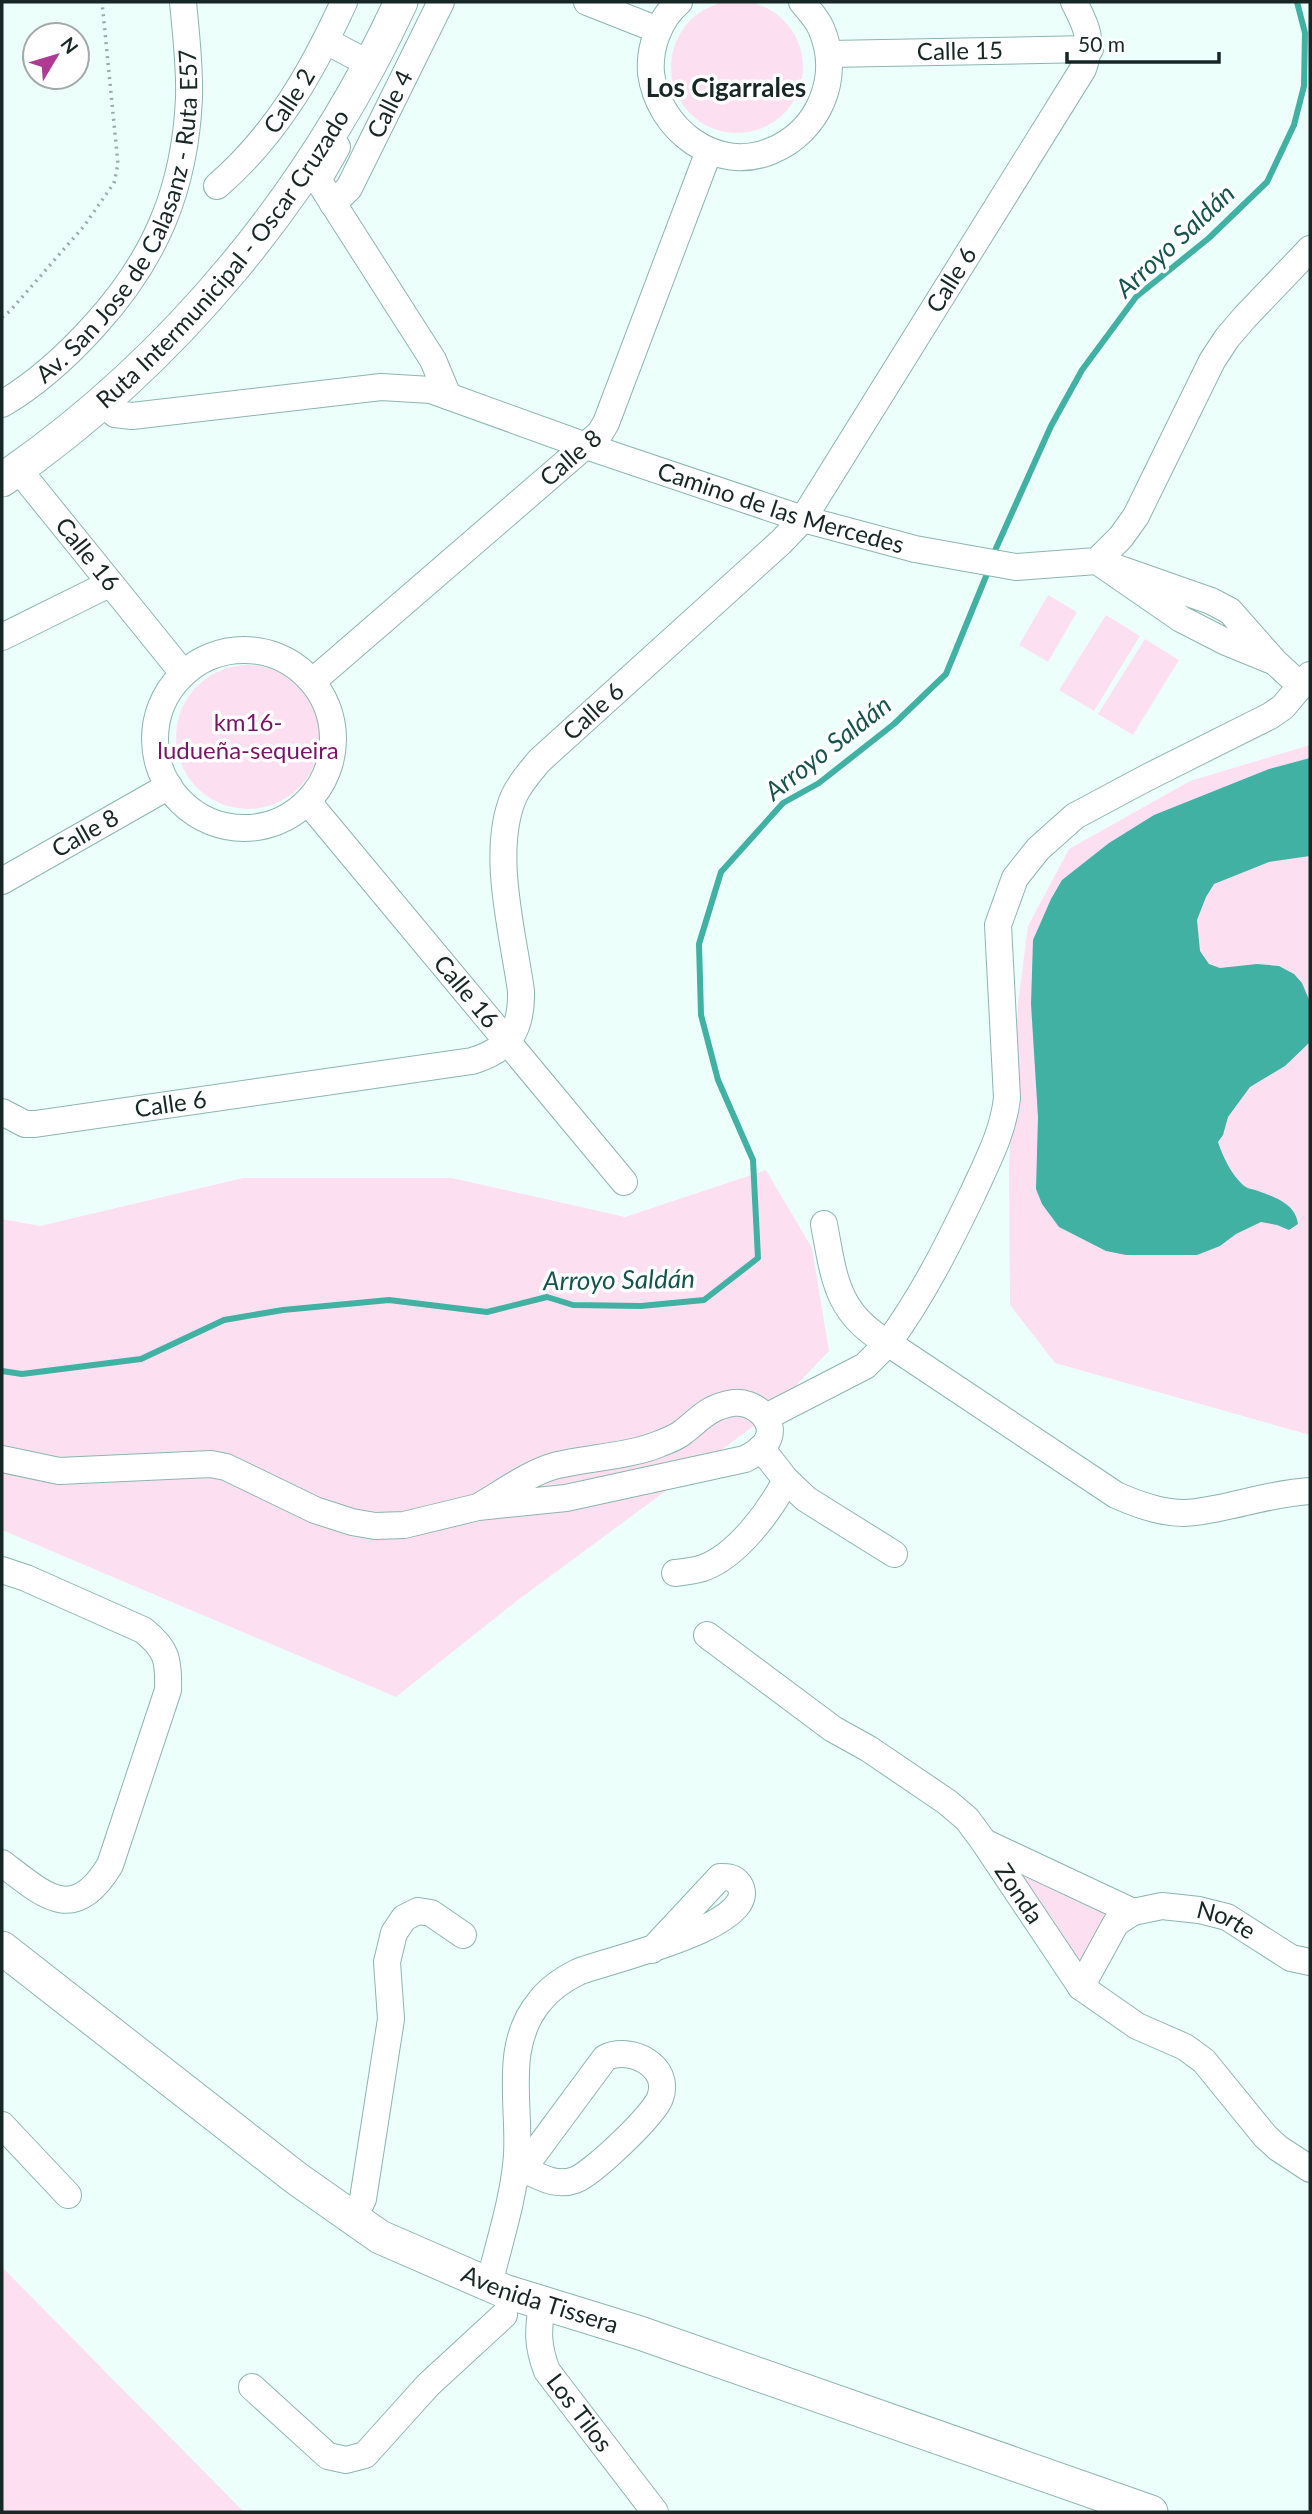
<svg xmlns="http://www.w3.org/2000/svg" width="1312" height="2514" font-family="Lato,sans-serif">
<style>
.green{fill:#fce0f2}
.water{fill:#41b1a3}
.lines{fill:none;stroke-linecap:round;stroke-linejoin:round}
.stream{stroke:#41b1a3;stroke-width:6}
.minor-casing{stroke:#8cb5af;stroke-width:28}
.major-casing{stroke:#8cb5af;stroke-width:35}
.path{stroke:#99aaa7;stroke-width:3.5;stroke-dasharray:2 5;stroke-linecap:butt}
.minor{stroke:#fff;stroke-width:26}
.major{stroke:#fff;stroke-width:33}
.labels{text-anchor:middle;stroke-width:7;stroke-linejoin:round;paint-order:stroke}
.street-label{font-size:24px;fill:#172725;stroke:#fff}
.park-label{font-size:24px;fill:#7a1565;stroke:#fff}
.neighbourhood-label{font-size:26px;font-weight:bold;fill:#172725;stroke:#fff}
.water-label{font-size:26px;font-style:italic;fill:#16554e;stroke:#fff}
</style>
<rect width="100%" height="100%" fill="#edfffb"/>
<path class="green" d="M671 67a66 66 0 1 1 132 0a66 66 0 1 1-132 0Z
M1048,595L1077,612L1048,662L1019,645Z
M1106,615L1140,636L1094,711L1059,690Z
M1145,639L1179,660L1133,735L1098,714Z
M176 737a72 72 0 1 1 144 0a72 72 0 1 1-144 0Z
M1310,745V1435L1055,1363L1010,1305L1009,1165L1018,1003L1028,926L1069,849L1190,781Z
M766,1170L812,1248L829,1351L766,1417L518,1600L396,1697L2,1530V1219L40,1226L243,1178H452L625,1217Z
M1015,1867L1111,1910L1080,1967Z
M2,2267L244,2512H2Z"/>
<path class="water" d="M1310,758V856L1269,862L1214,884L1206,897L1197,920L1200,951L1209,964L1220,968L1257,964L1279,966L1294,974L1302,983L1310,1002V1042L1285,1066L1250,1087L1228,1117L1223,1135L1218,1142C1223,1157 1231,1174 1243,1185C1247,1189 1253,1189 1258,1191C1275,1197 1296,1204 1298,1224L1289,1230L1277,1225L1261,1222L1236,1234L1220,1246L1197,1255H1126L1106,1251L1059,1227L1042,1204L1036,1189L1038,1117L1031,1004L1033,940L1051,899L1062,880L1109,843L1154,815L1269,769Z"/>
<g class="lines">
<path class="stream" d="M993,555L1051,426L1082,370L1136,297L1209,238L1267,182L1294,125L1304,86L1305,33L1297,2
M2,1371L22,1374L141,1359L224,1320L283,1310L389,1300L487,1312L547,1297L573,1305L641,1306L704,1300L758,1258L753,1160L718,1080L701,1015L699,944L721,872L783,803L819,783L894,724L946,674L989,569"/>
<defs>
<g id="minor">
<path d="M587,2L658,30"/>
<path d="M679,2C659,19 649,48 651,73C658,129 716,174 771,151C820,131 842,76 821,28C817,19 809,10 802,2"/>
<path d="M326,41L360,59"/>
<path id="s1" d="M829,54L1090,49"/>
<path d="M337,147L321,175L320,183L433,360L448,396"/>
<path id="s2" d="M217,186C276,135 312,72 344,2"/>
<path id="s3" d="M333,204L349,188L441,2"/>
<path id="s4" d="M103,401L115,414L132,416L381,387L431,390L586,446L803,519L915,549L1016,567L1097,561L1121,537L1136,516L1212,361L1227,338L1245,317L1310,249"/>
<path id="s5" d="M2,404C38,383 67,356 95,325C156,258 185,188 189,98C190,66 186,34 183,2"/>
<path id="s6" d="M18,469L183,673"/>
<path d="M2,637L109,584"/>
<circle cx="244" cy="739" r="89"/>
<path d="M1275,662L1226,642L1181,619L1097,561L1211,601L1230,611L1275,662L1301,686"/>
<path d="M1310,675L1283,707L1270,716L1148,777L1075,816L1038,849L1015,878L998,925L1007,1098C1003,1133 987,1162 973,1193C948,1245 922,1297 888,1343L1116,1495C1141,1506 1169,1516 1196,1512C1235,1507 1271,1493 1310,1491"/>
<path id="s7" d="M313,681L600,433L606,423L709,151"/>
<path id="s8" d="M308,802L624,1182"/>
<path id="s9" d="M2,881L169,786"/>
<path id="s10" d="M2,1112L25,1124H35L472,1061C509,1050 522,1030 521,991C513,933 490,851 514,796C520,783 530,772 539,761L781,542L803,519L1083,69C1093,40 1088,29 1074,2"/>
<path d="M766,1417L865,1366L888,1343C836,1314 834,1277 824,1224"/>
<path d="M761,1448L786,1480L806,1499L894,1554"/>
<path d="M2,1459L59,1471L211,1464L226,1467L315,1510L352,1522L375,1526L404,1525L478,1507L566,1498L745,1459C753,1455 761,1450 766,1443C780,1421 753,1400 733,1403C708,1407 700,1419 683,1432C676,1438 666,1441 659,1444C631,1456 585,1458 554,1466C529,1473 501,1494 478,1507"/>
<path d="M2,1570L26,1578L143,1630C167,1649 169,1660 168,1690L110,1865C74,1925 45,1896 2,1863"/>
<path d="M675,1573C684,1572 694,1571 703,1568C737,1556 770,1511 786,1480"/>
<path id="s11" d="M707,1635L833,1729L869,1749L947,1802L967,1819L984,1842L1081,1987L1137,2026L1185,2047L1204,2061L1265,2136L1278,2148L1310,2169"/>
<path d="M986,1843L1133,1912"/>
<path id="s12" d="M1081,1987L1116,1923L1133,1912L1162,1906L1199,1910L1227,1917L1291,1958L1310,1962"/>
<path d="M2,2125L68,2195"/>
<path d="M514,2181L605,2058C630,2045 672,2066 660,2098C654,2115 592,2174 575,2180C556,2187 540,2177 524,2169"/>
<path d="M353,2219L363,2199L391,2019L387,1962L394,1933L404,1918L418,1911L431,1913L463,1935"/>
<path d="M489,2285C499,2242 514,2199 517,2155C520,2102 503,2045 540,2001C550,1988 564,1979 578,1972C600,1962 766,1926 739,1884C734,1877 728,1877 720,1877L652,1950"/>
<path id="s13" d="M542,2303C538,2331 537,2345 547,2371L655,2512"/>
<path d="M252,2387L328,2456L346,2460L365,2455L428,2385L504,2315"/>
</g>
<g id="major">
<path id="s14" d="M2,480C175,361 313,192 401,2"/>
<path id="s15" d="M2,1948L296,2178L380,2237L504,2291L640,2333L1151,2512"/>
</g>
</defs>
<use href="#minor" class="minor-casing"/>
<use href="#major" class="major-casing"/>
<path class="path" d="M2,317L10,311L84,226L114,183L118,164L102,2"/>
<use href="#minor" class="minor"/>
<use href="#major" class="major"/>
</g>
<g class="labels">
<g class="street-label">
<text dy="8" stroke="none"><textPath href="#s1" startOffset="131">Calle 15</textPath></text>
<text dy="8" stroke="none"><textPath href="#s2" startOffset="112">Calle 2</textPath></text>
<text dy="8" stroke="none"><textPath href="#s3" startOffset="116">Calle 4</textPath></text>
<text dy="8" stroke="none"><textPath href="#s5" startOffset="234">Av. San Jose de Calasanz - Ruta E57</textPath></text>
<text dy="8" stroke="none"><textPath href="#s14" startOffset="315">Ruta Intermunicipal - Oscar Cruzado</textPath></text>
<text dy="8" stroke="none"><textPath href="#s10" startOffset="1452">Calle 6</textPath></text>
<text dy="8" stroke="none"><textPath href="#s7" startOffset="341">Calle 8</textPath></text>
<text dy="8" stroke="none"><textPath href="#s4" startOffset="705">Camino de las Mercedes</textPath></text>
<text dy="8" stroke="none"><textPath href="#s6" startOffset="110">Calle 16</textPath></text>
<text dy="8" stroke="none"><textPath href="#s10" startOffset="886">Calle 6</textPath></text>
<text dy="8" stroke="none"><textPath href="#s9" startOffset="96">Calle 8</textPath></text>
<text dy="8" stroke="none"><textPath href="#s8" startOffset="247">Calle 16</textPath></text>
<text dy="8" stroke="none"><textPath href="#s10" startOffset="173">Calle 6</textPath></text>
<text dy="8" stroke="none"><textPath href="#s11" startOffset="410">Zonda</textPath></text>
<text dy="8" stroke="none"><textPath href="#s12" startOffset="189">Norte</textPath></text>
<text dy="8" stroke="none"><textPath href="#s15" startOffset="648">Avenida Tissera</textPath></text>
<text dy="8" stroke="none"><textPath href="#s13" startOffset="122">Los Tilos</textPath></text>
</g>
<g class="park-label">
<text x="248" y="731">km16-<tspan x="248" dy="28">ludueña-sequeira</tspan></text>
</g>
<g class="neighbourhood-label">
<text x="726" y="97">Los Cigarrales</text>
</g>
<g class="water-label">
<text transform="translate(1175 241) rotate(-43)" y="9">Arroyo Saldán</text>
<text transform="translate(828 748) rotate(-38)" y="9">Arroyo Saldán</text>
<text transform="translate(619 1280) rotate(-1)" y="9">Arroyo Saldán</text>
</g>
</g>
<rect width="1312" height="2514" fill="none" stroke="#172725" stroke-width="7"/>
<g transform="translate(56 56) rotate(52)"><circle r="33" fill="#ffffff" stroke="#a2a9a8" stroke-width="2"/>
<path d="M0-5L12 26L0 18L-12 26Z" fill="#ae3a94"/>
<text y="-10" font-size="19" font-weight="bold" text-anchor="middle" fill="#172725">N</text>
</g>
<path d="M1067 52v10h152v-10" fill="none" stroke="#172725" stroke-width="3.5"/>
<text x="1078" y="52" font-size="21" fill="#172725" stroke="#ffffff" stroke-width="5" paint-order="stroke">50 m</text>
</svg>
